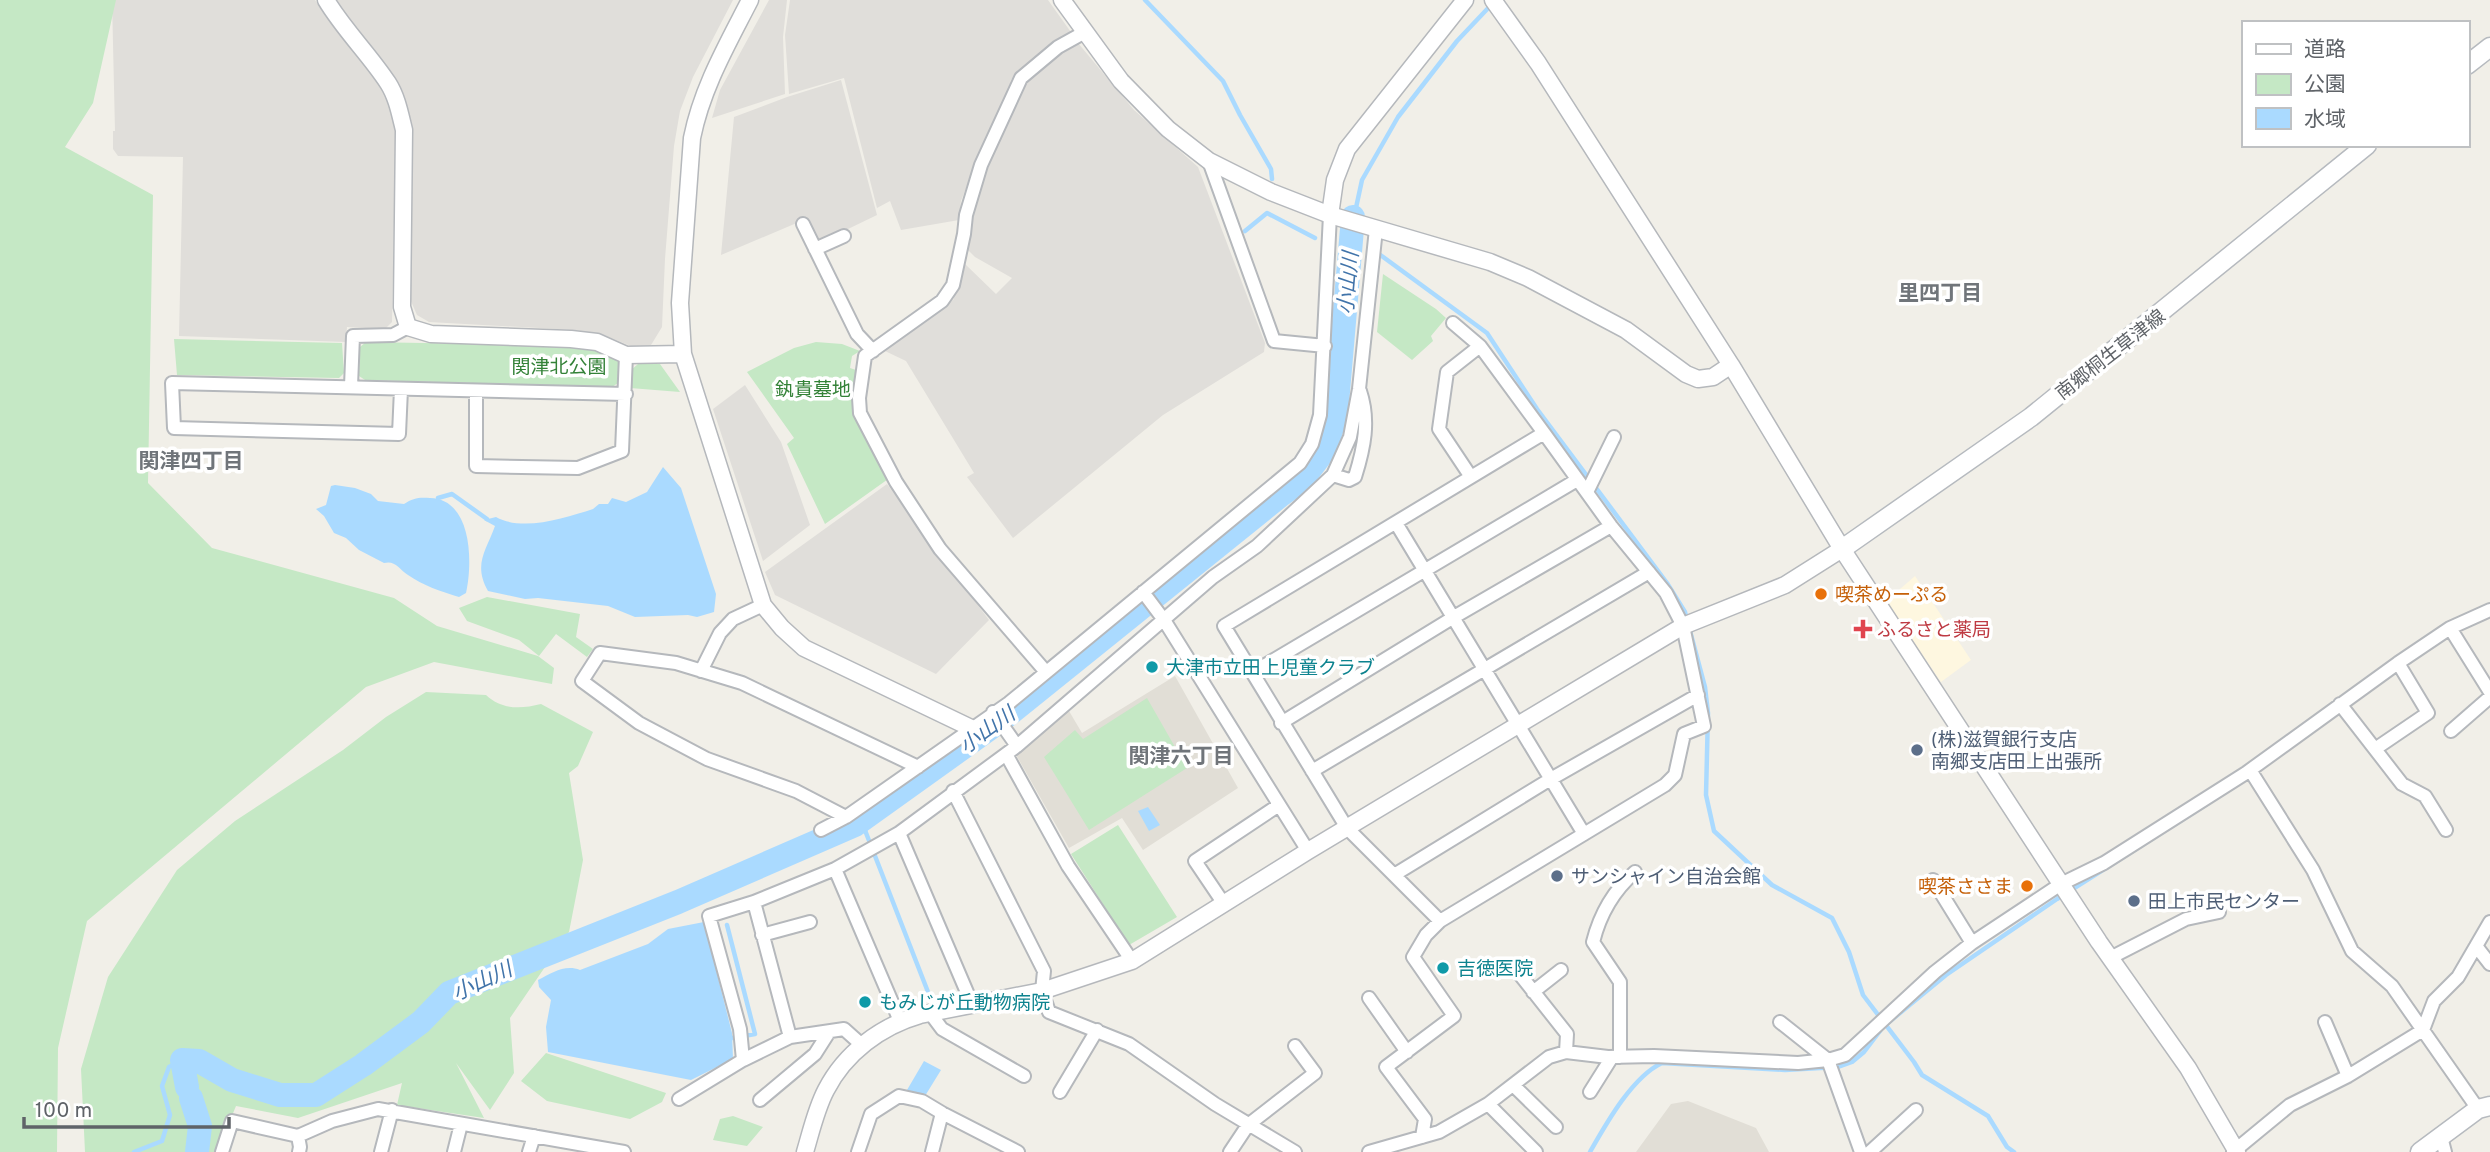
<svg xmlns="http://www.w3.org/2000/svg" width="2490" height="1152" font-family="Overpass,'Noto Sans JP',sans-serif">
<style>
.commercial{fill:#fef7e0}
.industrial{fill:#e0deda}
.education{fill:#e1ded6}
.green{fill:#c5e8c5}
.water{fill:#aadaff}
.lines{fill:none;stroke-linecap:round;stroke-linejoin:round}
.stream{stroke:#aadaff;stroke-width:4.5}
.river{stroke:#aadaff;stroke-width:24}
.minor-casing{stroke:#b5b8bc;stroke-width:16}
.tertiary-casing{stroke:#b5b8bc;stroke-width:19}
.secondary-casing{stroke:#b6babf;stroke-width:21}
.minor{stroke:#fff;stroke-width:12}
.tertiary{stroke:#fff;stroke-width:16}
.secondary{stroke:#fff;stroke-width:18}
.food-dot{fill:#e8710a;stroke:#fff;stroke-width:2.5}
.health-dot{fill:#e0444e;stroke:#fff;stroke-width:2.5}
.culture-dot{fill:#0f9aa8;stroke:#fff;stroke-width:2.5}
.service-dot{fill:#5c6f8a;stroke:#fff;stroke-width:2.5}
.labels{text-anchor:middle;stroke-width:7;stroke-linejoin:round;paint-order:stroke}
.street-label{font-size:19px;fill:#5f6368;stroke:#fff}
.park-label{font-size:19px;fill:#348238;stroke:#fff}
.food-label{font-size:19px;fill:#c56008;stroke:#fff;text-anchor:start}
.health-label{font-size:19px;fill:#be3a42;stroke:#fff;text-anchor:start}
.culture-label{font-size:19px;fill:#0d838f;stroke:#fff;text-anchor:start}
.service-label{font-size:19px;fill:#4e5e75;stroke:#fff;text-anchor:start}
.water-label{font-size:21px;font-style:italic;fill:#4174aa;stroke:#fff}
.neighbourhood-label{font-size:21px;font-weight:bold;fill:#70757a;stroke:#fff}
</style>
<rect width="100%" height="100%" fill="#f1efe8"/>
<path class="commercial" d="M1915,576L1971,660L1941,682L1886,601Z"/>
<path class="industrial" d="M112,0H315L381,88L390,104L396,124L392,322L385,329L347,327L346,342L179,336L183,157L118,156L113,149V131H115Z
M335,0H733L693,77L680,111L674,146L665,259L662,327L648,350L633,347L604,335L575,330L429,322L417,315L410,299L409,247L412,124L405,101L394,80Z
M769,0H787L783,37L785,94L712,118L720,90Z
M790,0H1048L1073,35L1018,71L1011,80L1005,102L986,136L961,201L959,220L901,230L890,201L877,208L844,78L789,94L785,35Z
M1078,43L1134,110L1198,167L1265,343L1264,352L1163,415L1013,538L967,477L974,473L906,361L885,351L954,299L951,294L958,284L965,264L996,294L1012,278L975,257L965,247L972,208L997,145L1032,72Z
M841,80L877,215L817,244L806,219L721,255L734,117L787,97Z
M745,385L781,442L810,525L763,561L713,409Z
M887,484L989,620L936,674L775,595L765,572Z"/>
<path class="education" d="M1175,676L1238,788L1143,850L1122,818L1069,848L1015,753L1069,711L1082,733Z
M1688,1101L1756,1128L1769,1152H1636L1671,1104Z"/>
<path class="green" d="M0,0H116L93,103L65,147L153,195L148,483L212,548L394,598L437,626L538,656L554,668L552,684L434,662L366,687L87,921L58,1048L57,1152H0Z
M1383,274L1436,309L1446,318L1431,336L1433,341L1412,360L1377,332Z
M174,339L342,343L344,373L339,378L177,375Z
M366,342L588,346L614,355L619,364L618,383L612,387L365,380L359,376L360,347Z
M816,342L842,344L860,351L852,356L850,368L856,370L859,376L857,410L891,477L825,524L787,444L794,438L747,372L794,348Z
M638,364H660L680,392L630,388V371Z
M487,597L580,614L576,637L593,649L587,657L556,634L539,656L519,640L467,621L459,608Z
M426,692L486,695C502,710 521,709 541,704L593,732L578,766L569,773L583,860L569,932L510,1018L514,1073L490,1110L456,1063L484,1118L397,1105L402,1083L298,1118L236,1106L217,1152H85L81,1069L108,977L177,870L235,821L343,750L386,717Z
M1147,698L1187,768L1089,830L1044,757L1075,730L1083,739Z
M1118,825L1177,917L1129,945L1071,854Z
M546,1053L666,1093L662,1102L630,1119L547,1101L521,1081Z
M733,1116L763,1127L747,1146L713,1140L720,1119Z"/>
<path class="water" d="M663,467L681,488L716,594L714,612L697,617L688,615L635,617L608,606L538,598L525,599L488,591C473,564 486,551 495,526L484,520L496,517C523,532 565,518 593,509L599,504H608L612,498L626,502L647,492Z
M335,485L355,488L371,494L378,501L404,504C413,498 419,497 430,498C472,499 473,562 466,593L459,597C442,592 422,585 408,575C399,569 395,560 384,563L359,550L346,538L334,533L324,516L316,509L326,505L331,486Z
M1148,807L1160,825L1149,831L1138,811Z
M704,922L732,1033L733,1059L691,1080L548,1052L546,1027L551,1000L539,987L538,980C552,973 565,964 580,970L648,944L668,929Z
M924,1061L941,1070L925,1096L907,1090Z"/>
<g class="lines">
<path class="stream" d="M1145,0L1223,81L1240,115L1271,169L1272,179
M1354,217L1362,180L1398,117L1457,41L1492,4
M1245,231L1267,213L1315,238
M1379,254L1487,333L1537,409L1667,583L1685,612L1705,687L1708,713L1706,795L1714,831L1772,885L1832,918L1849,952L1863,995L1914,1062L1922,1075L1988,1116L2007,1147L2014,1152
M438,498L452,494L487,519
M861,820L928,992
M727,925L755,1034L732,1038
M1889,1022L1946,975L2057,899L2210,802
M134,1152L162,1141L170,1115L162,1086L169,1067L182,1060
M1590,1152C1606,1124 1632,1077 1662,1063L1785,1070L1838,1067L1852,1062L1864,1052L1880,1031"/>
<path class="river" d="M187,1087L182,1060L199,1061L232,1080L280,1095H316L363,1065L421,1022L449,993L678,902L855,825L1003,719L1281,495L1302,480L1325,450L1336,415L1353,217
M191,1098L200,1126L197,1152"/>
<defs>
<path id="minor" d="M1209,161L1274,341L1325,346
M803,224L857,334L873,351
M815,249L844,236
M1453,323L1480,346
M351,386L353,336L393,335L408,327
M401,389L399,434L174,428L172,383L626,394
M476,391V466L578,468L622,451L626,355
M1544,433L1611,526L1666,593L1683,626L1704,726L1684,734L1675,775L1665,785L1440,921L1347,828L1224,626Z
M1333,475L1349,480L1355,477C1364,448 1370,421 1360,391
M1471,477L1439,429L1447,372L1480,346L1544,433
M1587,492L1614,437
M1396,523L1584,834
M1143,592L1164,620L1308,851
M2450,628L2490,692
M701,671L720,633L733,619L763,605
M1046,672L940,549L896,482L860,413L859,398L865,356L942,301L953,285L964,234L966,215L981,165L1021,78L1058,47L1085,32
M1252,673L1577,480
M2340,704L2402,784L2425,796L2446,830
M993,712L1017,746
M1281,723L1454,617L1611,526
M2451,731L2490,697
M2375,749L2428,713L2398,663
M1006,754L1068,866L1132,961
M2250,770L2313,870L2352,951L2392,986L2478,1109
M1312,771L1649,572
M953,791L1044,971L1042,991L1049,1012L1129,1044L1215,1104L1295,1152
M846,817L796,791L707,759L639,723L582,681L600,653L676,663L742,683L918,767
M821,830L846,817L1009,703L1300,463L1312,444L1320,415L1330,215
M835,869L900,1021
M1394,875L1549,780L1698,695
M1933,880L1972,943
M754,902L790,1037
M1224,904L1195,861L1279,805
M762,935L810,922
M2476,946L2490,964
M2110,958L2186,919L2219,912
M1514,967L1567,1034L1566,1052
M1533,992L1561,970
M1369,998L1407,1052
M972,1004L899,833L1017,746L1213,577L1257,546L1333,475L1350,437L1359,389L1376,229
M930,1013L942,1029L1024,1076
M1780,1022L1828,1060L1861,1152
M2325,1022L2348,1076
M1620,1057V982L1593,942C1600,914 1613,891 1635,872
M743,1060L740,1029L709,916L754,902L835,869L899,833
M1513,1085L1556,1127
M1060,1092L1097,1030
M1590,1092L1612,1057
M679,1099L743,1060L790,1037L844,1029L863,1046
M760,1100L815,1054L829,1032
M1488,1104L1536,1152
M1422,1137L1425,1119L1386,1067L1454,1016L1413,957L1426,935L1440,921
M2441,1137L2445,1152
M222,1152L232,1121L298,1136
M299,1152L300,1147L298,1136L332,1121L378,1109L624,1152
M381,1152L392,1110
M454,1152L461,1124
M529,1152L534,1136
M858,1152L871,1114L899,1096L922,1101L942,1113
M932,1152L942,1113L1018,1152
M1230,1152L1248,1125L1315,1073L1295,1046
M1369,1152L1439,1132L1488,1104L1549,1057L1566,1052L1608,1057L1654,1056L1798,1063L1828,1060L1845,1055L1935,972L1972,943L2061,884L2104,863L2246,773L2398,663L2450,628L2490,610
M1870,1152L1916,1110
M2233,1152L2290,1105L2348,1076L2423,1030L2434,1001L2458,977L2490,922"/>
<path id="tertiary" d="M326,0C344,30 369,54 388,83C397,97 400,114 404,130L402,307L408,327L431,334L571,339L597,342L626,355L683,354
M750,0C727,45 702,88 692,138L680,303L683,354L763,605L782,628L804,648L971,728
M1062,0L1121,81L1168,129L1209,161L1271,192L1330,215L1490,262L1528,278L1626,330L1686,374L1698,379L1713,377L1731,365
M1493,0L1538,63L1731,365L1842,549L2099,942L2188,1068L2237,1152
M1330,215L1335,180L1347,149L1465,0
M805,1152C811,1132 816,1109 826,1090C845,1053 881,1026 920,1015L1042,991L1132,961L1308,851L1683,626L1785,585L1842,549"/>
<path id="secondary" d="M2467,65L2490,47
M1842,549L2031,417L2367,145
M2420,1152L2478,1109L2490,1106"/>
</defs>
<use href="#minor" class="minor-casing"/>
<use href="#tertiary" class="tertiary-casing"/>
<use href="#secondary" class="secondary-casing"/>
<use href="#minor" class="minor"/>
<use href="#tertiary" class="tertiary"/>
<use href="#secondary" class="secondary"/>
</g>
<g class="food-dot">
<circle cx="1821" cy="594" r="7"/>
<circle cx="2027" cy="886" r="7"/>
</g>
<path class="health-dot" d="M1859.5 618.5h7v7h7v7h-7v7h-7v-7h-7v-7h7z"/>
<g class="culture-dot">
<circle cx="1152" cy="667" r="7"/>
<circle cx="1443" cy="968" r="7"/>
<circle cx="865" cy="1002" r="7"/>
</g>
<g class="service-dot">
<circle cx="1917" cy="750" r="7"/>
<circle cx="1557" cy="876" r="7"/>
<circle cx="2134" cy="901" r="7"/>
</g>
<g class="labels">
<g class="street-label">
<text transform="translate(2110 354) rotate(-38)" y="7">南郷桐生草津線</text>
</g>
<g class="park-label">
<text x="559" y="373">関津北公園</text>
<text x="813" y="396">釻貴墓地</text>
</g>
<g class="food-label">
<text x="1835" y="601">喫茶めーぷる</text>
<text x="2013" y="893" text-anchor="end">喫茶ささま</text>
</g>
<g class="health-label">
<text x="1877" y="636">ふるさと薬局</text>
</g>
<g class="culture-label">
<text x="1166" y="674">大津市立田上児童クラブ</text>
<text x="1457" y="975">吉徳医院</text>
<text x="879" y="1009">もみじが丘動物病院</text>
</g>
<g class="service-label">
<text x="1931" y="746">(株)滋賀銀行支店<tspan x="1931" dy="22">南郷支店田上出張所</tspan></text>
<text x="1571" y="883">サンシャイン自治会館</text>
<text x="2148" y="908">田上市民センター</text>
</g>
<g class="water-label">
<text transform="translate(1348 283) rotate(-85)" y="7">小山川</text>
<text transform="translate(987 730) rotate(-36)" y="7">小山川</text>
<text transform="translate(482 981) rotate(-25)" y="7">小山川</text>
</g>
<g class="neighbourhood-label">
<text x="1940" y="300">里四丁目</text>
<text x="191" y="468">関津四丁目</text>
<text x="1181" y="763">関津六丁目</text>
</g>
</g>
<rect x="2242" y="21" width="228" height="126" fill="#ffffff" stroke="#bfc1c3" stroke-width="2"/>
<rect x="2256" y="44" width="35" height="10" fill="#ffffff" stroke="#bfc1c3" stroke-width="2"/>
<text x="2304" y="56" font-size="21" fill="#5f6368">道路</text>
<rect x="2256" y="74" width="35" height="21" fill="#c5e8c5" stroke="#bfc1c3" stroke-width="2"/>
<text x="2304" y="91" font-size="21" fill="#5f6368">公園</text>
<rect x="2256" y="108" width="35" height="21" fill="#aadaff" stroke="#bfc1c3" stroke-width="2"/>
<text x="2304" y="126" font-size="21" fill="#5f6368">水域</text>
<path d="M24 1117v10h205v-10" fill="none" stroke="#5f6368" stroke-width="3.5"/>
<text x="35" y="1117" font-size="21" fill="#5f6368" stroke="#ffffff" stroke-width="5" paint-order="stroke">100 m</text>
</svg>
